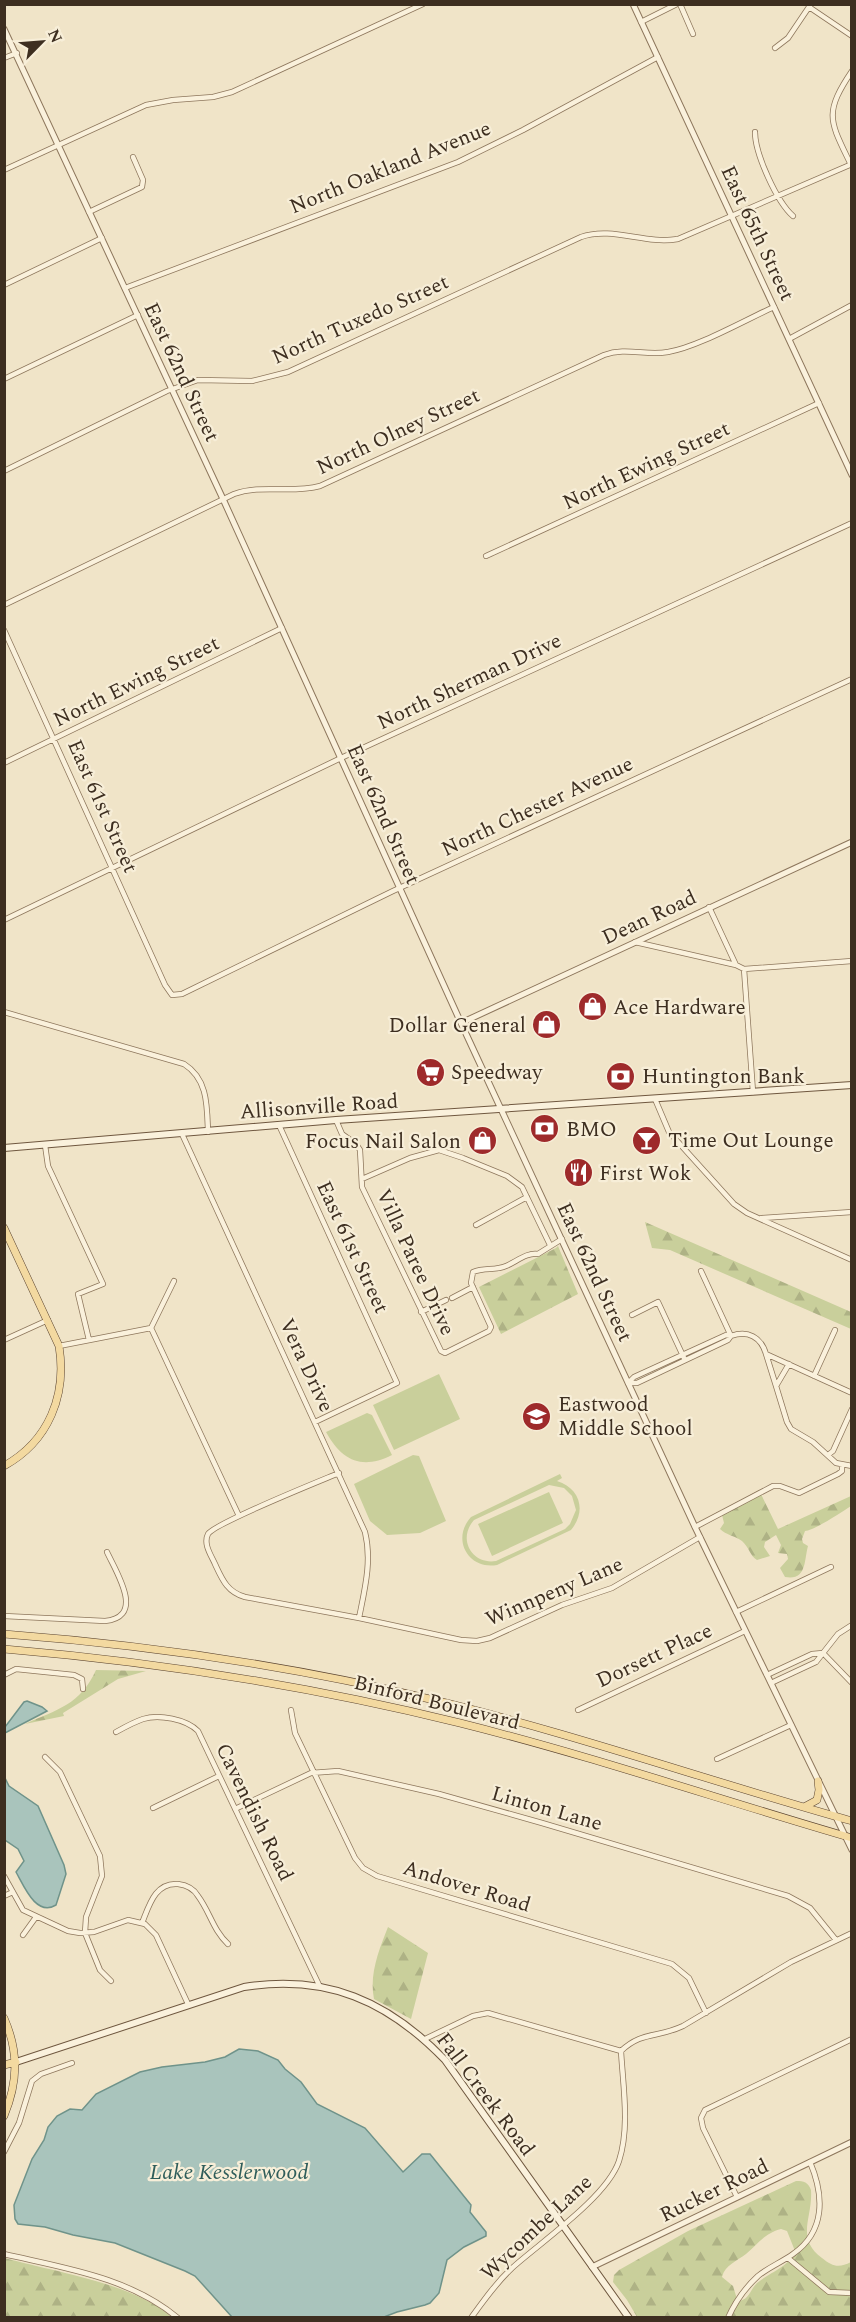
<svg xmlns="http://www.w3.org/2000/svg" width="856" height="2322" font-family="Spectral,serif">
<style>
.forest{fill:url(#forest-firs);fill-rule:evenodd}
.pitch{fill:#c9cf9b;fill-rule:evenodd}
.water{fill:#a9c4bc;stroke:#6f938a;stroke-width:1.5}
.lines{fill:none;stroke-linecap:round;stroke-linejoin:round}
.minor-casing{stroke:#8d765c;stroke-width:6}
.tertiary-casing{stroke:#8d765c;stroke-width:7}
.secondary-casing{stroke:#6f573f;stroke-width:8}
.primary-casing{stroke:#5b4430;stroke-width:8}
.minor{stroke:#faf1dc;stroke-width:4.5}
.tertiary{stroke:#faf1dc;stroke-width:5}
.secondary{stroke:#faf1dc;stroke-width:6}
.primary{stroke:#f3d9a0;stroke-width:7}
.labels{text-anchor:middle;stroke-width:4.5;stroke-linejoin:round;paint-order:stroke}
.street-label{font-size:21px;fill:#3d2e20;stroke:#f7eed8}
.poi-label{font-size:21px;fill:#3d2e20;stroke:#f7eed8;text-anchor:start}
.water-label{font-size:22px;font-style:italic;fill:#2f5d5a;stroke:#f7eed8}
</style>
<defs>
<pattern id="forest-firs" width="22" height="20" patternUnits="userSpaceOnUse" patternTransform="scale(1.5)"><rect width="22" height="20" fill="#c9cf9b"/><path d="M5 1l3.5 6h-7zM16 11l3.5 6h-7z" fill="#aeb285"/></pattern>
</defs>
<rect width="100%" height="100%" fill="#f0e4c8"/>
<path class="forest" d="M645,1222L851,1312V1329L670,1250L652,1248Z
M558,1246L578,1294L501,1334L479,1287L556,1248Z
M759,1490L778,1529L851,1496V1506C842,1512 813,1531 805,1531L802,1539L803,1543L808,1546C804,1560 807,1581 785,1577L780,1568L788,1559L787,1554L778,1553L781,1545L776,1535L765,1542L764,1547L770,1556L757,1560C750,1556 749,1547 742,1541C735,1536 726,1535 720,1529L724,1523L721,1511Z
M96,1670L146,1671L118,1679L63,1713L64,1716L25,1724C58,1709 80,1705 96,1670Z
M388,1927L428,1953L411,2019L374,1999C369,1974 379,1950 388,1927Z
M796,2181C804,2181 808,2182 811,2190C813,2218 795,2238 822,2258C833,2267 839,2268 851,2262V2317H637L627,2300L613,2282L614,2275L619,2270L688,2231ZM781,2229L787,2231L795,2251C788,2268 770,2272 757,2283C750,2290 750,2298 740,2301L737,2299L733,2286L722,2277C725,2265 737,2261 746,2254C758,2244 765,2233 781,2229Z
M5,2258C54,2272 133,2283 172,2317H5Z"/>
<path class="pitch" d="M439,1374L460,1419L394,1450L373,1405Z
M367,1413L372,1415L392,1455C362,1470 342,1461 326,1432Z
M413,1455L419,1456L446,1521L420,1533L387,1535L370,1521L354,1484Z
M560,1474L562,1478L557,1481C580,1488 587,1511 571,1530L497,1565C468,1570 451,1539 471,1517ZM549,1485L564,1488L572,1496L576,1510L570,1524L565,1529L496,1561C472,1565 457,1539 474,1520Z
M549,1492L563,1523L492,1556L478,1524Z"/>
<path class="water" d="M27,1701L42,1707L47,1711L5,1733V1727L24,1702Z
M5,1778L9,1786L38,1806L64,1865L66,1874L56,1905C36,1917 24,1886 16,1872L24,1861L18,1849L5,1840Z
M239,2049L258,2051L278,2060L285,2069L301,2082L317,2104L365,2128L403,2172L422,2154H430L471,2205L470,2212L486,2232V2236L464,2247L447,2260L439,2293L430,2303L425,2305L397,2312L384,2317H232L195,2276L185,2271L115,2243L73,2235L45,2227L18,2224L15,2219L14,2205L32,2159L44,2140L48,2127L57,2116L70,2109L82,2110L96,2094L140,2072L162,2067L205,2062L225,2057Z"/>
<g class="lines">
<defs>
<path id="minor" d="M680,4L693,34
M809,7L852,36
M641,22L677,4
M775,48L788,38L811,4
M4,58L17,53
M755,132C755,154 777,202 793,216
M851,165C830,121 823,114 852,71
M4,170L146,105L173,100L213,97L232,92L423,4
M89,212L142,187L143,180L133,157
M4,285L102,238
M125,288L458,162L523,130L658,57
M789,339L852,305
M4,379L138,315
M4,471L167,391L198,380L252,381L288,372L581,237C613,226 645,245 678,239L852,164
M486,556L819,403
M4,605L234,494C262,484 291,494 320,486L604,355C626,347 646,356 668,352C698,347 745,320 774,307
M4,630L165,985L172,995L182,994L393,891L852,679
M4,763L282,628
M709,907L736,965
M4,920L341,758L852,523
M635,942L736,965L744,969L852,961
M744,969L753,1092
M4,1012L184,1064C208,1079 207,1106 208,1132
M655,1099L669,1132L734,1204L747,1213L852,1260
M336,1120L342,1134L356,1144L360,1150L362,1187L441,1351L445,1353L489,1331L491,1327L471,1283L473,1272C485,1267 495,1271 506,1266C516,1262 527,1252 538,1254L562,1239
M279,1125L397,1383L315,1422
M182,1134L365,1532C372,1561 365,1588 359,1618
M45,1145L48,1166L103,1284L78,1294L89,1340
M362,1179L410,1158L439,1150L463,1158L507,1176L522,1187L550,1245
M762,1218L852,1212
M476,1225L527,1197
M701,1271L731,1336C748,1330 761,1337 766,1354L852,1393
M452,1298L473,1287
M421,1312L446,1300
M632,1315L658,1302L684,1358
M151,1328L239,1516
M151,1328L174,1281
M726,1335L731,1336L728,1340L637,1383H628L634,1377Z
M4,1340L48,1320
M59,1346L151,1328
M766,1354L776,1386
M789,1364L776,1386L787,1422L791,1429L813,1442L836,1463L852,1466
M814,1376L835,1330
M828,1455L833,1451L852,1409
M339,1473C320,1481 215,1523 208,1534C203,1544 211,1555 215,1564C222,1579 227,1592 245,1597L359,1618L461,1640L477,1641L490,1638L562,1605L612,1588L700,1537
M695,1527L773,1486H780L799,1493L838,1474L842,1471V1465
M736,1612L831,1567
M4,1616L105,1621C146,1617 116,1572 107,1552
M852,1625L838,1634L823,1653L852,1683
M4,1675L16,1669L74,1675L82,1679L83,1689
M767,1675L812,1654L823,1653L816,1662L771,1683
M291,1710L295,1733L355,1858L363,1868L377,1876L672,1964L689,1978L706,2013
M578,1710L745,1631
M116,1732C125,1727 134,1722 143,1719C159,1714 186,1719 198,1731L320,1987
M45,1757L60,1772L100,1856L102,1876L86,1917L85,1933L100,1970L111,1981
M717,1759L791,1725
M153,1808L219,1776
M235,1809L311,1773L338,1771L439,1794L542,1823L788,1896L810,1908L836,1940
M4,1876L23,1910L68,1931L80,1933L94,1932L128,1920L145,1924L156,1935L188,2004
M4,1896L13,1892
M142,1923C149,1906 155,1882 178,1884C186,1885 194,1889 198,1896C210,1912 213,1930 228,1944
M23,1935L36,1917
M425,2039L473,2016L488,2013L621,2051C642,2031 658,2038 683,2026L791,1962L852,1933
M4,2152L19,2123L32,2081L41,2074L72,2063
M737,2197L703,2128L701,2118L705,2110L852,2039
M4,2254C64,2268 129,2277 178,2318
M788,2258L829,2292L852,2293
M471,2318C484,2300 496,2283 512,2268C541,2242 607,2197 619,2161C630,2127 623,2086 621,2051
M728,2318C735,2302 745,2288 758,2276C769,2267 782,2262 793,2254C826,2231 824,2195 810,2162"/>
<path id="tertiary" d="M633,4L852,475
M4,29L223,499L461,1023L695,1527L852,1850
M461,1023L852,842
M592,2267L852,2142"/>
<path id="secondary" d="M4,1148L336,1120L852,1085
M16,2062L244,1987C327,1974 388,2001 445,2060L629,2318"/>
<path id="primary" d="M4,1228L59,1346C67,1395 49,1441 4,1466
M4,1634C149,1645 293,1666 434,1700C575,1734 712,1782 852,1821
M4,1649C158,1662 310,1686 460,1723C592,1756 721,1800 852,1838
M804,1807L817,1800L819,1790L818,1781
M4,2018C19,2052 18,2082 4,2116
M4,2065L16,2062"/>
</defs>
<use href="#minor" class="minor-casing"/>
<use href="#tertiary" class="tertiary-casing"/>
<use href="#secondary" class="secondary-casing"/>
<use href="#primary" class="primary-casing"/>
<use href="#minor" class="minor"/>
<use href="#tertiary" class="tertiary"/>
<use href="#secondary" class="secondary"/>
<use href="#primary" class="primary"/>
</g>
<defs>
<symbol id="shop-disc" viewBox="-11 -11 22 22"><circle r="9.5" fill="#9e2a2b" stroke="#f7eed8"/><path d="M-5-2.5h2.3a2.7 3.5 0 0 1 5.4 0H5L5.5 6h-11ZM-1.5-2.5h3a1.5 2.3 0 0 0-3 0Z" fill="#fff"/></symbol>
<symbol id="supermarket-disc" viewBox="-11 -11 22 22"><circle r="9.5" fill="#9e2a2b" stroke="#f7eed8"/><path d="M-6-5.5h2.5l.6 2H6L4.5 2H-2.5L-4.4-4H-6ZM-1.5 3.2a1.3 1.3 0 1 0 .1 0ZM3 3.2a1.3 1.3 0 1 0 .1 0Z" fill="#fff"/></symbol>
<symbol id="bank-disc" viewBox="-11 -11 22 22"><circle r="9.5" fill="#9e2a2b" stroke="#f7eed8"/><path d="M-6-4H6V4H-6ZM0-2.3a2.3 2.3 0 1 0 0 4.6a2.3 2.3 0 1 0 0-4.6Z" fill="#fff"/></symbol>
<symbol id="bar-disc" viewBox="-11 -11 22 22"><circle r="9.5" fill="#9e2a2b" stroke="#f7eed8"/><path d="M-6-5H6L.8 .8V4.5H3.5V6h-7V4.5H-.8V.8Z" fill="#fff"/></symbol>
<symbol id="restaurant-disc" viewBox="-11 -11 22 22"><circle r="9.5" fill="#9e2a2b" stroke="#f7eed8"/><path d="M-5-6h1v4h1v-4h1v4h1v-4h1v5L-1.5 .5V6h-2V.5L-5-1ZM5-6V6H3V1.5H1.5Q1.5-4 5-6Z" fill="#fff"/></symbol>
<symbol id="school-disc" viewBox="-11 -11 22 22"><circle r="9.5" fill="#9e2a2b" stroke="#f7eed8"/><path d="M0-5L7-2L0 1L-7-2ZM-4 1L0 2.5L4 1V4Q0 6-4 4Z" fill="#fff"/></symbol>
</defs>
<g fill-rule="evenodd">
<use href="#shop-disc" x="576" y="990" width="33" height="33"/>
<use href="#shop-disc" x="530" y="1008" width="33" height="33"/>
<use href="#supermarket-disc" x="414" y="1056" width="33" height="33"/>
<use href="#bank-disc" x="604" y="1060" width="33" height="33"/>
<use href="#bank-disc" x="528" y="1112" width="33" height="33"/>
<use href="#bar-disc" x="630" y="1124" width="33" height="33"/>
<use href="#shop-disc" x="466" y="1124" width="33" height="33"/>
<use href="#restaurant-disc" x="562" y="1156" width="33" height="33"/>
<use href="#school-disc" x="520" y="1400" width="33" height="33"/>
</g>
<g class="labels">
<g class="street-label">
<text transform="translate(390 167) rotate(-22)" y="7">North Oakland Avenue</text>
<text transform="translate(758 233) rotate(65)" y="7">East 65th Street</text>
<text transform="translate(360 319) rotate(-24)" y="7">North Tuxedo Street</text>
<text transform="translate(182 372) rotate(65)" y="7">East 62nd Street</text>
<text transform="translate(398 431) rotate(-25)" y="7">North Olney Street</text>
<text transform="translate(646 465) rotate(-25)" y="7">North Ewing Street</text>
<text transform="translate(136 681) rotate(-26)" y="7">North Ewing Street</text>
<text transform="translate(469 681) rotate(-25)" y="7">North Sherman Drive</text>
<text transform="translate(103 806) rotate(66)" y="7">East 61st Street</text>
<text transform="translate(537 806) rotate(-25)" y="7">North Chester Avenue</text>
<text transform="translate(384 814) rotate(66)" y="7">East 62nd Street</text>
<text transform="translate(649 917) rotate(-25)" y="7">Dean Road</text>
<text transform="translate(319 1106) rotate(-4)" y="7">Allisonville Road</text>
<text transform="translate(353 1247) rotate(65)" y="7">East 61st Street</text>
<text transform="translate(416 1262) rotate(65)" y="7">Villa Paree Drive</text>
<text transform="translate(595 1272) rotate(65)" y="7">East 62nd Street</text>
<text transform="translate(307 1365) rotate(65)" y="7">Vera Drive</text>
<text transform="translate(554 1591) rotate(-23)" y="7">Winnpeny Lane</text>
<text transform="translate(654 1655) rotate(-25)" y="7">Dorsett Place</text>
<text transform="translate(437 1702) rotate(14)" y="7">Binford Boulevard</text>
<text transform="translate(547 1808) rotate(16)" y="7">Linton Lane</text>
<text transform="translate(255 1812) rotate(64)" y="7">Cavendish Road</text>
<text transform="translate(467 1886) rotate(17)" y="7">Andover Road</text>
<text transform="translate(486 2094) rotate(53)" y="7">Fall Creek Road</text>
<text transform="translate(714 2190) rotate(-26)" y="7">Rucker Road</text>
<text transform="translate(536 2227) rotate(-43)" y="7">Wycombe Lane</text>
</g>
<g class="poi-label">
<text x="613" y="1014">Ace Hardware</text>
<text x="526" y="1032" text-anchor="end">Dollar General</text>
<text x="451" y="1079">Speedway</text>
<text x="642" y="1083">Huntington Bank</text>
<text x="566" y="1136">BMO</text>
<text x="668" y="1147">Time Out Lounge</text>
<text x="461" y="1148" text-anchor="end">Focus Nail Salon</text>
<text x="599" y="1180">First Wok</text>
<text x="558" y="1411">Eastwood<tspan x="558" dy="24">Middle School</tspan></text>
</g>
<g class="water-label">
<text x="229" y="2179">Lake Kesslerwood</text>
</g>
</g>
<rect width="856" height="2322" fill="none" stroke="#3d2e20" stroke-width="12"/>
<g transform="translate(42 42) rotate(65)" stroke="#f7eed8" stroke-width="4.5" paint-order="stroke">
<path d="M0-4.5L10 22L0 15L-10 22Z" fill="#3d2e20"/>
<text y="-9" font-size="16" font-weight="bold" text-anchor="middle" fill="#3d2e20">N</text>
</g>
</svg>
